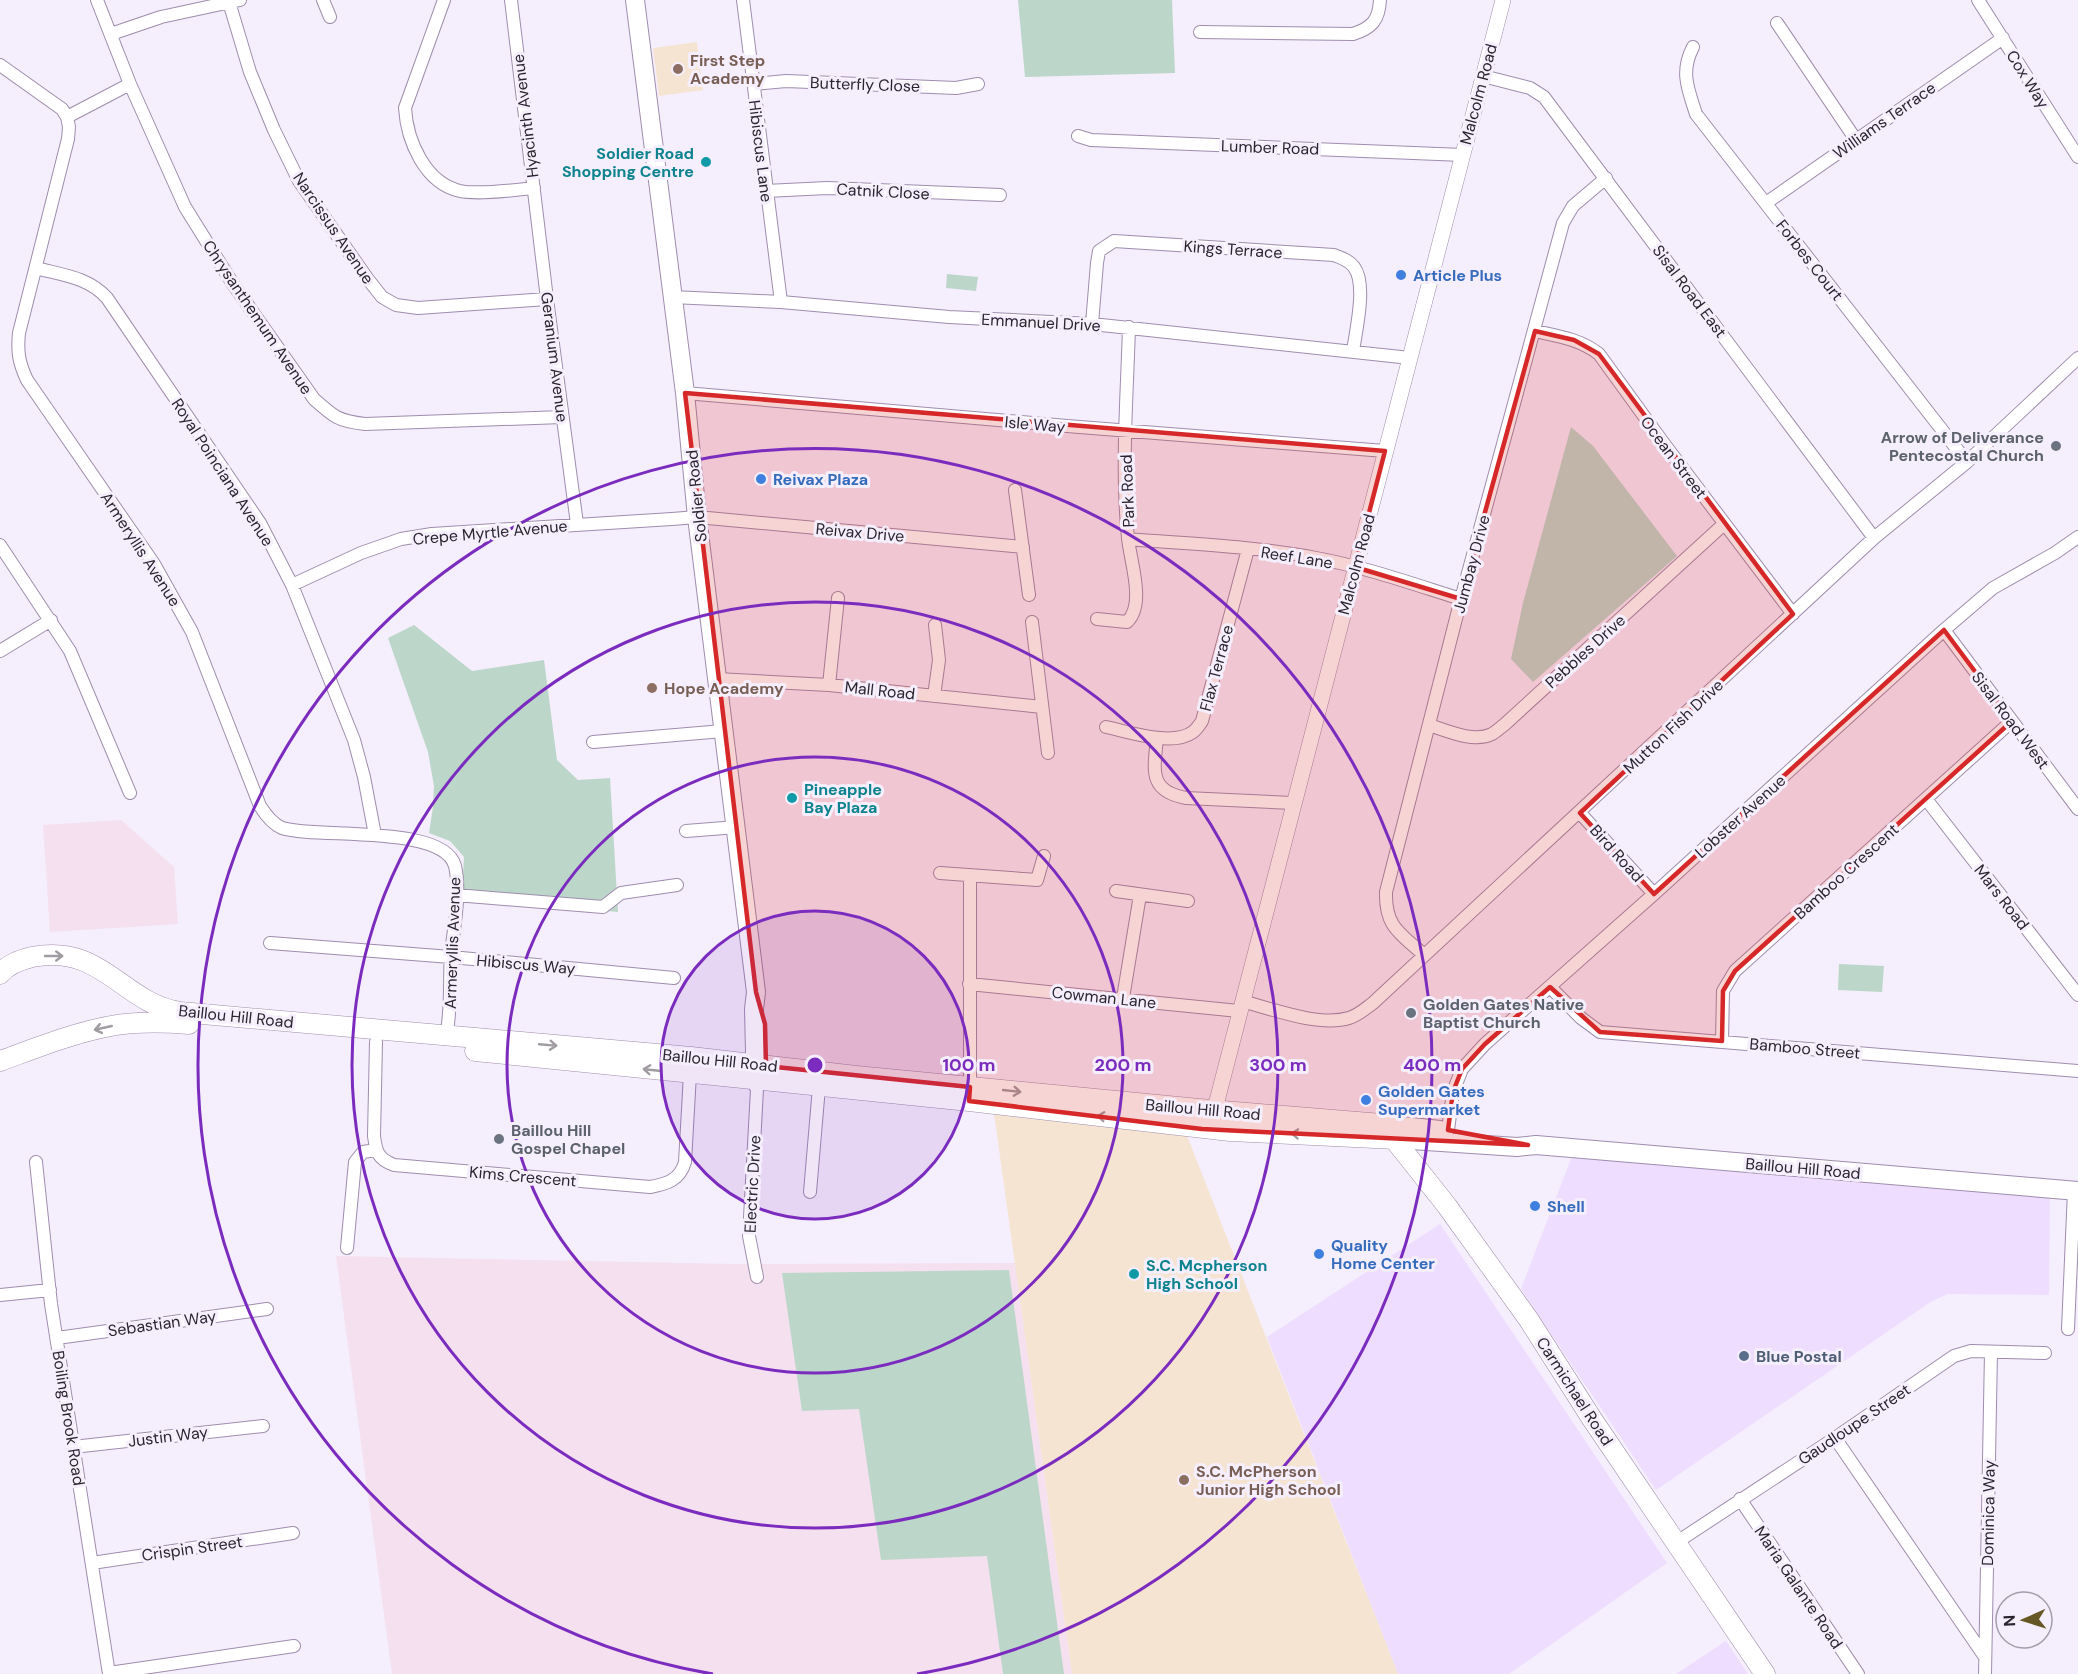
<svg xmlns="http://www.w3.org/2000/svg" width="2078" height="1674" font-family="'DM Sans',sans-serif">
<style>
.built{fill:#eeddfe}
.industrial{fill:#f5e0ef}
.education{fill:#f6e4d3}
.green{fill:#bcd7c9}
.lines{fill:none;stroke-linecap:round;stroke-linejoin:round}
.minor-casing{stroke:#9e8dad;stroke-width:14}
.tertiary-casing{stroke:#9e8dad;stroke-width:16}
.secondary-casing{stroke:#9e8dad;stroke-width:20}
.primary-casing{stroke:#9e8dad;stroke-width:21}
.minor{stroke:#fff;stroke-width:12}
.tertiary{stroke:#fff;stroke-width:15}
.secondary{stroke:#fff;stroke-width:18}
.primary{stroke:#fff;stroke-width:20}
.oneway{stroke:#a09ca2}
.marked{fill:#d62828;fill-opacity:0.2;stroke:#d62828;stroke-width:4.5;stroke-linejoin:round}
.ring{fill:none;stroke:#7b2cbf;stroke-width:3}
.education-dot{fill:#8d6e63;stroke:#f5eefc;stroke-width:2}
.culture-dot{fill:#0f9aa8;stroke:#f5eefc;stroke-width:2}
.shop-dot{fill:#3f7fe0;stroke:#f5eefc;stroke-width:2}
.worship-dot{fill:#6b7280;stroke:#f5eefc;stroke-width:2}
.service-dot{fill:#5c6f8a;stroke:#f5eefc;stroke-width:2}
.labels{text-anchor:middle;stroke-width:6;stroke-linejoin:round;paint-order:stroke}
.education-label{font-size:16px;font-weight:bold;fill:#785e54;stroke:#f5eefc;text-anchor:start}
.street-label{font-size:16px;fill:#2b2431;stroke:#f5eefc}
.culture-label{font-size:16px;font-weight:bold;fill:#0d838f;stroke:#f5eefc;text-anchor:start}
.shop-label{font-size:16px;font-weight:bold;fill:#366cbe;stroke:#f5eefc;text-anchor:start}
.worship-label{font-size:16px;font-weight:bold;fill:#5b616d;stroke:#f5eefc;text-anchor:start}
.service-label{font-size:16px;font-weight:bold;fill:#4e5e75;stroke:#f5eefc;text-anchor:start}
.centre{fill:#7b2cbf;stroke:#f5eefc;stroke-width:3}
.ring-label{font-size:18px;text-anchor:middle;font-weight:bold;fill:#7b2cbf;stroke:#f5eefc;stroke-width:6;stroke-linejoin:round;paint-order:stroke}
</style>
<rect width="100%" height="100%" fill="#f5eefc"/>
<path class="built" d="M1574,1151L2050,1192L2049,1295L1948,1294L1932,1301L1656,1490L1521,1289Z
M1440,1224L1667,1563L1509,1674H1398L1267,1337Z
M1726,1641L1748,1674H1676Z"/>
<path class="industrial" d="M121,820L174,867L178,924L50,932L43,825Z
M336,1256L734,1264L1015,1263L1072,1674H392Z"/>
<path class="education" d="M697,42L703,90L659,96L653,48Z
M994,1113L1186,1133L1398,1674H1072Z"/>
<path class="green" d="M1018,0H1172L1175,73L1025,77Z
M947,274L978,277L976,291L946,288Z
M1571,427L1593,446L1677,556L1533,682L1511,659L1523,603Z
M414,625L472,671L544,660L557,760L578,780L610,778L618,912L462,898L464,857L450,841L429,833L433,807L434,786L428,752L388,638Z
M1839,964L1884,966L1882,992L1838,990Z
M1009,1270L1064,1674H1003L987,1556L881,1560L859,1409L802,1411L782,1273Z"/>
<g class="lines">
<defs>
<path id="minor" d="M97,0L130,84L185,207L233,284L314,399C334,417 338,421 365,424L562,417
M323,0L330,17
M444,0L405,108C407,141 425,183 460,191C478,195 515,190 534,188
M511,0L547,299L577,524
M743,0L781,302
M1978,0L2078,157
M229,2L250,72L274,130L299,181L367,278L382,297L396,305L418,308L547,299
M1777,23L1856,140
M1200,32L1353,34C1372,28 1379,20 1380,0
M111,34L161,17L240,0
M1693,47C1680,72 1688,89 1696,114L1967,462
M0,65L62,109L67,117L69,127L68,139L19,333C17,352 19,363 27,380L154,564L192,632L260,806C265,814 273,824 282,828C317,839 444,824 455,866C461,892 454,927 451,953C449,980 452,1009 446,1036
M1483,76L1530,88L1544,97L1874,538
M753,84L786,81L956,88L978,84
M67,117L130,84
M1078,136L1091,140L1463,155
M766,191L827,188L1000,195
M1766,203L2003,38
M36,268C62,275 88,277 107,298L260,523L292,585L354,740L364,777L375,835
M672,297L781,302L949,317L1092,324L1410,358
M1092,324L1097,263L1099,251L1114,241L1334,255C1341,258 1349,260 1354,267C1367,284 1356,330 1353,351
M1535,331C1558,336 1580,339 1599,354L1662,441L1793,614
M685,393L1067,426L1385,451
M1015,490L1029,595
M1128,539C1190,544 1254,546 1316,558C1365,567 1413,584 1461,599
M0,545L70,651L130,793
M292,585L361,553L401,539L432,534L672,519L697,517L1023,547
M1097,619L1127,622C1146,604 1130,561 1128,538C1121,468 1127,397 1129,327
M1032,622L1048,753
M1944,630L2078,809
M0,651L51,620
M717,679L829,685L1042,707
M829,685L838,598
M934,696L939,660L935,625
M1429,725C1447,731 1474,743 1492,734C1497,731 1501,727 1504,725L1724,524
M1106,727C1130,732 1172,747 1193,732C1197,729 1200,724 1202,721L1248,549
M1157,738C1154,770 1148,791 1186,798L1293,803
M593,742L723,731
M1926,799L2078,995
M1580,813L1654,894
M686,831L737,827
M940,873L1037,880L1044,856
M1116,891L1188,901
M456,895L603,907L621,893L677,885
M270,943L451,957L674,978
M1424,955C1400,933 1385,927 1386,892L1461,599L1563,223L1573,206L1606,178
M969,984L1239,1011
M1550,987L1581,1018L1600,1032L2078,1071
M1123,998L1140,895
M1242,1001C1272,1009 1319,1027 1349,1018C1359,1015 1366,1008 1373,1003L1874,538L1967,462L2078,358
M1722,1041L1723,991L1735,971L2012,721
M376,1042L374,1136C376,1152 378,1159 394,1165L650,1187C667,1184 680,1180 685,1162L690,1074
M752,1081L757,1089L749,1236L757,1277
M970,1091V877
M1448,1130L1453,1092L1462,1069L1485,1044L1654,894L1944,630L1993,588L2055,553L2078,537
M36,1162L51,1304L109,1674
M810,1192L819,1087
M347,1248L355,1162L363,1152L376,1150
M0,1295L50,1290
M2068,1329L2074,1191
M57,1338L267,1309
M1835,1438L1985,1657
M73,1447L263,1426
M1740,1499L1858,1674
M1677,1542L1835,1438L1954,1356L1971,1351L2045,1353
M92,1563L293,1533
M109,1673L294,1646
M1985,1674L1991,1352"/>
<path id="tertiary" d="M1212,1120L1503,0"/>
<path id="secondary" d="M635,0L685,393L697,517L756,992L754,1009L755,1052L752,1079
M1382,1124L1440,1130
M1396,1139L1517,1147L1536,1145L2078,1191"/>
<path id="primary" d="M0,974C8,964 20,960 32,957C102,943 122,1003 180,1012L691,1057L856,1076L1199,1109L1382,1124L1447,1206L1529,1320L1592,1419L1765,1674
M475,1051L969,1101L1230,1131L1396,1139
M0,1061C36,1048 73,1033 111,1026C137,1021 163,1022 189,1024"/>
</defs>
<use href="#minor" class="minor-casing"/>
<use href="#tertiary" class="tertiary-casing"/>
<use href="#secondary" class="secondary-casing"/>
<use href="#primary" class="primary-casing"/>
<use href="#minor" class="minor"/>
<use href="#tertiary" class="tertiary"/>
<use href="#secondary" class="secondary"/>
<use href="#primary" class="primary"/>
</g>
<defs><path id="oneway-shaft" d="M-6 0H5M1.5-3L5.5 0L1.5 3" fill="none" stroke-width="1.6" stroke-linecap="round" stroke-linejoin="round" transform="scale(1.5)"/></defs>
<g class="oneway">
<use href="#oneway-shaft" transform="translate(54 956)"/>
<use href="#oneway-shaft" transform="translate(103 1028) rotate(167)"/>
<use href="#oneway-shaft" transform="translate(548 1045) rotate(5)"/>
<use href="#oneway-shaft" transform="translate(652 1070) rotate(-174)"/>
<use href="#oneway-shaft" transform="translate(1012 1091) rotate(6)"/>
<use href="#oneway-shaft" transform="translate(1106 1117) rotate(-174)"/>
<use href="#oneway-shaft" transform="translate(1300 1134) rotate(-177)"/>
</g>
<path class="marked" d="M1535,331L1574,340L1599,354L1793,614L1580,813L1654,894L1944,630L2012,721L1735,971L1723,991L1722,1041L1600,1032L1550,987L1485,1044L1462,1069L1453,1092L1448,1130L1528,1145L1202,1129L969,1101L970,1087L766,1066L765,1024L756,992L685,393L1385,451L1355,567L1461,599Z"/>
<circle cx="815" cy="1065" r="154" fill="#7b2cbf" fill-opacity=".12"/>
<g class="ring">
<circle cx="815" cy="1065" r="154"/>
<circle cx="815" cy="1065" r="308"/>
<circle cx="815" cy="1065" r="463"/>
<path d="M713 1674A617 617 0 1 1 917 1674"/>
</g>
<g class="education-dot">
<circle cx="678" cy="69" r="6"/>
<circle cx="652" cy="688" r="6"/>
<circle cx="1184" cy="1480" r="6"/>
</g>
<g class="culture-dot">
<circle cx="706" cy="162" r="6"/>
<circle cx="792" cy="798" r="6"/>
<circle cx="1134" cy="1274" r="6"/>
</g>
<g class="shop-dot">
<circle cx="1401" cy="275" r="6"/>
<circle cx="761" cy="479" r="6"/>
<circle cx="1366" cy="1100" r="6"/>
<circle cx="1535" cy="1206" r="6"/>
<circle cx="1319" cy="1254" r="6"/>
</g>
<g class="worship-dot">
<circle cx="2056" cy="446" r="6"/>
<circle cx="1411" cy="1013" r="6"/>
<circle cx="499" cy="1139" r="6"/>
</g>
<circle class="service-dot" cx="1744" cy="1356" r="6"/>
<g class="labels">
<g class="education-label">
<text x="690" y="66">First Step<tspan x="690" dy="18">Academy</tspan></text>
<text x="664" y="694">Hope Academy</text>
<text x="1196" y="1477">S.C. McPherson<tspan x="1196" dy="18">Junior High School</tspan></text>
</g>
<g class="street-label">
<text transform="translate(2028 79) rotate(58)" y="6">Cox Way</text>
<text transform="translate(865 84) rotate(2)" y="6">Butterfly Close</text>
<text transform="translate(1478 94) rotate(-75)" y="6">Malcolm Road</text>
<text transform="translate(525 116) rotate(-97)" y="6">Hyacinth Avenue</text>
<text transform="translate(1884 120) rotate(-35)" y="6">Williams Terrace</text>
<text transform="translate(1270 147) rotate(2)" y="6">Lumber Road</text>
<text transform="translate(761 151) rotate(83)" y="6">Hibiscus Lane</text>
<text transform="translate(883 191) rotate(3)" y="6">Catnik Close</text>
<text transform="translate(334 228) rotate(56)" y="6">Narcissus Avenue</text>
<text transform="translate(1233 249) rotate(4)" y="6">Kings Terrace</text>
<text transform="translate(1810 260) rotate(52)" y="6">Forbes Court</text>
<text transform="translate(1690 291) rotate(53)" y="6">Sisal Road East</text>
<text transform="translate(258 317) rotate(56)" y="6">Chrysanthemum Avenue</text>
<text transform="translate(1041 322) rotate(3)" y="6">Emmanuel Drive</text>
<text transform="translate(555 357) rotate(83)" y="6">Geranium Avenue</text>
<text transform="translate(1035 424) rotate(5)" y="6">Isle Way</text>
<text transform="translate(1674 457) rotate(53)" y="6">Ocean Street</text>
<text transform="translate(223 472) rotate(57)" y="6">Royal Poinciana Avenue</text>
<text transform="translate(1127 491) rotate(-92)" y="6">Park Road</text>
<text transform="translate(696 496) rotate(-96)" y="6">Soldier Road</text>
<text transform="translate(490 532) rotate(-5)" y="6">Crepe Myrtle Avenue</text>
<text transform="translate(860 532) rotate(5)" y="6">Reivax Drive</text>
<text transform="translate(141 549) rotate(57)" y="6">Armeryllis Avenue</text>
<text transform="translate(1297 557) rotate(9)" y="6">Reef Lane</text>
<text transform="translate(1356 564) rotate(-75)" y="6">Malcolm Road</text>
<text transform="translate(1471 564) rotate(-75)" y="6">Jumbay Drive</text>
<text transform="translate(1585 651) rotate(-42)" y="6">Pebbles Drive</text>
<text transform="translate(1216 668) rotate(-75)" y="6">Flax Terrace</text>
<text transform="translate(880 690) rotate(6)" y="6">Mall Road</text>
<text transform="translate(2011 720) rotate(53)" y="6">Sisal Road West</text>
<text transform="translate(1673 726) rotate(-43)" y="6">Mutton Fish Drive</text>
<text transform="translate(1740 816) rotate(-42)" y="6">Lobster Avenue</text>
<text transform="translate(1617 853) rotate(48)" y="6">Bird Road</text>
<text transform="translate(1846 871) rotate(-42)" y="6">Bamboo Crescent</text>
<text transform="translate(2002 897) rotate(52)" y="6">Mars Road</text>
<text transform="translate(452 943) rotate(-88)" y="6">Armeryllis Avenue</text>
<text transform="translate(526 964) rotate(5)" y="6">Hibiscus Way</text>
<text transform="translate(1104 997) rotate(6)" y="6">Cowman Lane</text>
<text transform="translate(236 1016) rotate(6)" y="6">Baillou Hill Road</text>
<text transform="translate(1805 1048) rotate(5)" y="6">Bamboo Street</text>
<text transform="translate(720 1060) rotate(6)" y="6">Baillou Hill Road</text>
<text transform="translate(1203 1109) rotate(5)" y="6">Baillou Hill Road</text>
<text transform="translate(1803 1168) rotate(5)" y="6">Baillou Hill Road</text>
<text transform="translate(523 1176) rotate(5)" y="6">Kims Crescent</text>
<text transform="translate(752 1184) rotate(-87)" y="6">Electric Drive</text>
<text transform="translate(162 1323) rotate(-8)" y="6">Sebastian Way</text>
<text transform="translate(1575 1391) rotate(57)" y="6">Carmichael Road</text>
<text transform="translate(69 1418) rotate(81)" y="6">Boiling Brook Road</text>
<text transform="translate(1854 1424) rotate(-34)" y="6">Gaudloupe Street</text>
<text transform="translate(168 1436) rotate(-7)" y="6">Justin Way</text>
<text transform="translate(1988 1513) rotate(-89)" y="6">Dominica Way</text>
<text transform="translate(192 1548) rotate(-8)" y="6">Crispin Street</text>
<text transform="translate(1799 1587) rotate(56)" y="6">Maria Galante Road</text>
</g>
<g class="culture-label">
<text x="694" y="159" text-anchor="end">Soldier Road<tspan x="694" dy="18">Shopping Centre</tspan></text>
<text x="804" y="795">Pineapple<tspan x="804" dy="18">Bay Plaza</tspan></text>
<text x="1146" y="1271">S.C. Mcpherson<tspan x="1146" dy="18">High School</tspan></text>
</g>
<g class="shop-label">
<text x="1413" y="281">Article Plus</text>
<text x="773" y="485">Reivax Plaza</text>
<text x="1378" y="1097">Golden Gates<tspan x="1378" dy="18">Supermarket</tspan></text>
<text x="1547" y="1212">Shell</text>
<text x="1331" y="1251">Quality<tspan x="1331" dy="18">Home Center</tspan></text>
</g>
<g class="worship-label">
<text x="2044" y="443" text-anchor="end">Arrow of Deliverance<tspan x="2044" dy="18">Pentecostal Church</tspan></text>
<text x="1423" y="1010">Golden Gates Native<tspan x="1423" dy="18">Baptist Church</tspan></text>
<text x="511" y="1136">Baillou Hill<tspan x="511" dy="18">Gospel Chapel</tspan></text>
</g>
<g class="service-label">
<text x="1756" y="1362">Blue Postal</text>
</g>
</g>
<circle cx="815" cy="1065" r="9" class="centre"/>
<g class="ring-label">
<text x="969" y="1071">100 m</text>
<text x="1123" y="1071">200 m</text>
<text x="1278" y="1071">300 m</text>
<text x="1432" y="1071">400 m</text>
</g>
<g transform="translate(2024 1620) rotate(267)"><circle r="28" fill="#f5eefc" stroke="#a49dab" stroke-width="1.5"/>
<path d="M0-4.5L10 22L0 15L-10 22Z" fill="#665724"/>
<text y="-9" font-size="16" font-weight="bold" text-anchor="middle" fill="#2b2431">N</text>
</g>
</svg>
